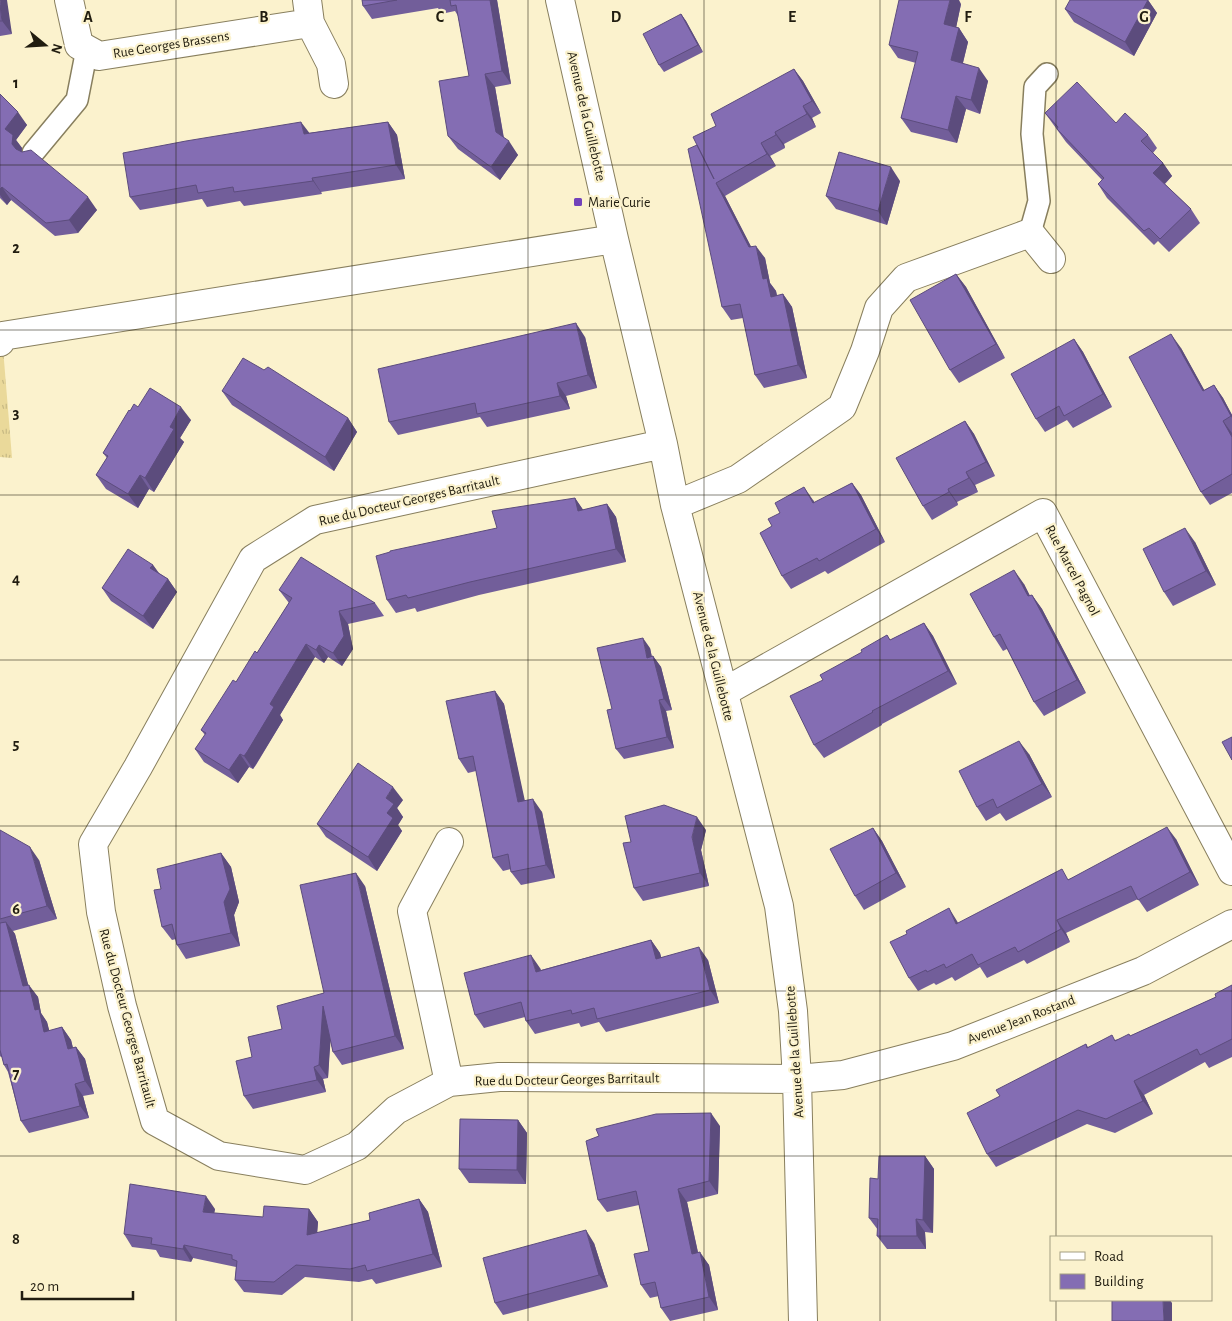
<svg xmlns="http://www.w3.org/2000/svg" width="1232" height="1321" font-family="'Alegreya Sans',sans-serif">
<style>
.park{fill:url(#park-tufts)}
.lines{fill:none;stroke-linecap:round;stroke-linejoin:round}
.lane-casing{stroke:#887f5e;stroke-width:24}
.street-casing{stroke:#887f5e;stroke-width:30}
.lane{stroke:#fff;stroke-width:21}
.street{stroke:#fff;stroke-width:28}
.wall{fill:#725e9a}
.shaded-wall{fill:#5c4c7d}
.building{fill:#846db3;stroke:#5c4c7d}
.grid{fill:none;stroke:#211d10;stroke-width:1;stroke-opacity:0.55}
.poi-dot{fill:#7242ba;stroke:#fbf2cd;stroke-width:2}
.labels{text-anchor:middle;stroke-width:4.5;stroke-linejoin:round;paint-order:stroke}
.street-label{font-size:14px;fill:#211d10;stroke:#fbf2cd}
.poi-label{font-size:14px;fill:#211d10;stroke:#fbf2cd;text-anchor:start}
.grid-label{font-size:16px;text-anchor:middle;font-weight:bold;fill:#211d10;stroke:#fbf2cd;stroke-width:4.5;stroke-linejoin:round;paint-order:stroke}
</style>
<defs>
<pattern id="park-tufts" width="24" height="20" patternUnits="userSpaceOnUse" patternTransform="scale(1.25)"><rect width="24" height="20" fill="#ead99a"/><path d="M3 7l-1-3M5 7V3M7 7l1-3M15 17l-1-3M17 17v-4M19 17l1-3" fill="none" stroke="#c8ba84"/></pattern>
</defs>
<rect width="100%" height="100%" fill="#fbf2cd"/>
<path class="park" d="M0,332L2,336L12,458L0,457Z"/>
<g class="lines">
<defs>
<path id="lane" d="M33,153L77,100L87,49
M1030,233L1039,201L1032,134L1035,87L1047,74"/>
<path id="street" d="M69,0L79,45L99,56L310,23
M307,0L310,23L331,64L334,84
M560,0L614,239L663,444L675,505L779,906L793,1011L797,1079L803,1321
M0,342L2,336L614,239
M663,444L315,520L253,559L138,767L93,844L101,912L122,1006L155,1121L219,1156L305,1170L357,1146L396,1110L449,1082L499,1077L797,1079L843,1075L953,1046L1143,971L1232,924
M675,505L738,479L842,407L865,351L879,308L906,278L1030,233L1051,259
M724,692L1043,513L1232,871
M449,842L412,911L449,1082"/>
</defs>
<use href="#lane" class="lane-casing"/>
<use href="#street" class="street-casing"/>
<use href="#lane" class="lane"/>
<use href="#street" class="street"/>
</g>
<path class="wall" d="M0,0L12,34L0,36Z
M362,0H497L511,84L495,87L504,138L518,155L500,180L458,149L448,136L469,76L458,16L455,11L441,14L438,8L372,19L363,6Z
M1148,0L1157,13L1134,56L1074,22L1065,9Z
M961,4L956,27L959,28L968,42L963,63L988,81L980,114L966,109L957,143L911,132L901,118L916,63L898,58L889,45Z
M681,14L686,21L703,52L664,72L659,65Z
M794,69L803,81L821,113L812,118L816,127L784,144L785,148L770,156L776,166L725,196L751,247L765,258L770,283L776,291L777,296L783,294L792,307L807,378L764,388L755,375L743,318L731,320L722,307L697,145L716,126Z
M0,94L27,125L16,140L22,148V152L97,210L78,233L55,236L11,200L7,205L0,198Z
M1045,113L1116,123L1148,135L1157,148L1153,153L1163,163L1172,176L1165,184L1191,209L1200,223L1169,252L1158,241L1154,245L1107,198L1098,184L1102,180L1066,142Z
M388,122L397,135L405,179L321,192L322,194L244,206L240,201L207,207L202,199L140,210L130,197L309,133Z
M900,181L887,225L836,209L826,196Z
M956,274L966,287L1005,358L959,383L950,370Z
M585,337L597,388L566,396L570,409L487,427L480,417L398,435L389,422Z
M1074,339L1083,352L1112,407L1073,428L1067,420L1045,432L1036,419Z
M1181,348L1204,390L1214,385L1223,398L1232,415V493L1210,505L1201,492Z
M222,391L348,418L357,432L334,471L232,405Z
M138,407L191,420L180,438L184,442L154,492L149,489L138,508L106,489L96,475L107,458L103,453L130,411Z
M965,421L974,434L995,476L975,485L978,492L957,502L958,505L932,520L923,506Z
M852,483L861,495L885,542L828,574L825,571L791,589L782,576L772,526L780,513L813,500L815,503Z
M575,498L583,510L607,504L616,517L626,562L479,595L417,612L415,608L396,613L387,600L497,528Z
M1195,542L1216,585L1173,606L1164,592Z
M153,565L159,573L168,579L177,592L153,629L111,601L102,588Z
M1024,584L1030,596L1032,595L1042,609L1086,693L1044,716L1034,702L1007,649L1003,651L994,637Z
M279,590L375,603L384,616L348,624L353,649L342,666L328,657L324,663L315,657L280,715L283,720L256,765L253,769L249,767L238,783L204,762L195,749L205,735L201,730L257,653L289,603Z
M924,623L933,636L957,684L882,724V725L824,758L814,745L823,680L887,635L890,640Z
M650,648L652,657L653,656L661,667L672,710L666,711L674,748L624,759L616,749L612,709Z
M495,691L504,704L524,800L542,812L555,878L521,885L511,872V869L503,871L493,858L476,771L468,773L459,759Z
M1029,754L1052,797L1006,821L1000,813L986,821L977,807Z
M403,800L397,808L403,817L398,825L402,831L377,871L326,837L317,824Z
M873,828L882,841L906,887L864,910L855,896Z
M706,830L701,850L709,886L643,901L634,888Z
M1176,839L1199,885L1147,912L1138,899L1066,933L1070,942L1027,964L1024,960L987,978L980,967L955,981L952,977L936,985L934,983L918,991L909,978L907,934L958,923L1069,879Z
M221,853L231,867L239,902L234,915L240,946L186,959L177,945L176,939L172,940L162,927L161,889Z
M39,860L57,919L13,931L15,934L28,985L38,997L41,1013L47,1022L49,1031L62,1027L71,1040L73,1048L76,1047L85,1059L94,1094L83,1096L89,1118L29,1133L21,1121L8,1072L4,1065L2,1057H1L0,1056V919Z
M365,886L404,1049L342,1065L333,1052L330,1039L328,1078L323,1079L326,1092L253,1109L244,1096L252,1057L282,1029L324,993Z
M651,940L660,953L661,957L708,960L719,1003L606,1032L599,1022L581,1027L579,1023L535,1034L526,1021L525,1017L484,1028L475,1015L540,968L541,970Z
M1232,985V1057L1209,1068L1205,1062L1144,1095L1153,1114L1115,1133L1087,1124L996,1167L987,1154L1086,1044L1088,1047L1130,1036L1216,997Z
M518,1120L527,1133L526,1184L469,1183L459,1169Z
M720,1126L718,1194L687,1202L698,1252L709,1265L718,1310L670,1321L661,1308L659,1296L650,1298L641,1285L649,1251L639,1205L607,1212L598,1200Z
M925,1156L934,1169L933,1233L925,1232L926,1249H887L877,1236L878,1230L869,1218L878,1179Z
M419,1199L428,1212L442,1267L376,1284L372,1279L359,1282L305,1277L282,1295L244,1292L235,1280L236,1267L193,1258L191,1262L160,1257L156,1250L132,1247L124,1234L215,1209L214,1213L263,1217L309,1209L318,1222L317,1233L370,1220Z
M594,1243L608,1287L503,1315L495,1303Z"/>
<path class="shaded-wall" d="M0,0H7L12,34L2,21Z
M490,0H497L511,84L502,71Z
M950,0H959L961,4L954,38L944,24Z
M1148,0L1157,13L1134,56L1125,42Z
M681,14L686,21L703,52L698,45Z
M959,28L968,42L960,74L951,60Z
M979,68L988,81L980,114L971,100Z
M794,69L803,81L821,113L812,101Z
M485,74L495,87L505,146L496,132Z
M956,96L966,109L957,143L948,130Z
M803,106L812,118L816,127L807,114Z
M18,112L27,125L16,140L22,148L21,157L12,144L5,129Z
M301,122L311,135L304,134Z
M388,122L397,135L405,179L396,165Z
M775,132L784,144L785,148L776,135Z
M509,141L518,155L500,180L491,167Z
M761,143L770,156L776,166L767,154Z
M1163,163L1172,176L1162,186L1153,173Z
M891,167L900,181L887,225L878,211Z
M312,178L321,192L322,194L313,181Z
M716,183L725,196L758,260L749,247Z
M2,187L11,200L7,205L0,195V189Z
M88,197L97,210L78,233L69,220Z
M756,246L765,258L770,283L776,291L780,310L771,297L763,279Z
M956,274L966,287L1005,358L996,344Z
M783,294L792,307L807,378L798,365Z
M576,323L585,337L597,388L588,375Z
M1171,334L1181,348L1212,404L1203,391Z
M1074,339L1083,352L1112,407L1103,394Z
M557,383L566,396L570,409L560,396Z
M1214,385L1223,398L1232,415V418Z
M181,407L191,420L180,438L184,442L154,492L145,478L170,427Z
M348,418L357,432L334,471L325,457Z
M965,421L974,434L995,476L986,462Z
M1223,421L1232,433V437Z
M966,472L975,485L978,492L969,478Z
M140,475L149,489L138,508L128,494Z
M852,483L861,495L885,542L876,529Z
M804,487L813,500L822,516L813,503Z
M948,489L957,502L958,505L949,492Z
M575,498L584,511H578Z
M607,504L616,517L626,562L616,549Z
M1185,528L1195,542L1216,585L1206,571Z
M153,565L162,578L150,568Z
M1014,570L1024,584L1037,610L1028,596Z
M168,579L177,592L153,629L143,616Z
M1032,595L1042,609L1086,693L1077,680Z
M339,611L348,624L353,649L342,666L333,653Z
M924,623L933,636L957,684L948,671Z
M643,638L650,648L654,668L647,658Z
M306,644L315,657L280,715L283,720L253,769L244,756L270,704Z
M319,645L328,657L324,663L316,650Z
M653,656L661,667L672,710L664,699Z
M495,691L504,704L528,815L518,802Z
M659,700L666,711L674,748L667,737Z
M1019,741L1029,754L1052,797L1042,784Z
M240,754L249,767L238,783L229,770Z
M393,787L403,800L397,808L403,817L398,825L402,831L377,871L368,857L387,813L386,798Z
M533,799L542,812L555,878L546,865Z
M697,817L706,830L701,850L709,886L700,873L692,837Z
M1167,827L1176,839L1199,885L1190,872Z
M873,828L882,841L906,887L896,873Z
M30,847L39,860L57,919L47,906Z
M221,853L231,867L239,902L234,915L240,946L231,933L224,902Z
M356,873L365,886L404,1049L395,1036Z
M949,908L957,921L965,936L956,924Z
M1057,920L1066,933L1070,942L1061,929Z
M6,922L15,934L32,999L23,986Z
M651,940L660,953L665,972L656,959Z
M699,947L708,960L719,1003L710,990Z
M531,955L540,968L545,985L536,972Z
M29,985L38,997L41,1013L47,1022L53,1044L44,1032L35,1010Z
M323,1006L332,1019L328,1078L319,1065Z
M62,1027L71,1040L76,1061L68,1049Z
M76,1047L85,1059L94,1094L85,1081Z
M314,1067L323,1079L326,1092L317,1080Z
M1134,1081L1144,1095L1153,1114L1143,1101Z
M75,1084L83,1096L89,1118L80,1106Z
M711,1113L720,1126L718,1194L709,1181Z
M518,1120L527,1133L526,1184L517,1170Z
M925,1156L934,1169L933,1233L923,1220Z
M678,1189L687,1202L701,1267L692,1254Z
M206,1196L215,1209L212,1225L203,1212Z
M419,1199L428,1212L442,1267L433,1254Z
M309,1209L318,1222L316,1248L307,1235Z
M916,1219L925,1232L926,1249L917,1236Z
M586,1230L594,1243L608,1287L599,1275Z
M184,1245L193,1258L191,1262L183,1249Z
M700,1252L709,1265L718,1310L709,1297Z
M1163,1300H1170L1172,1303V1321H1164Z"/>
<path class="building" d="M362,0H397L363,6Z
M450,0H490L502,71L485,74L496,132L509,141L491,167L448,136L439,81L469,76L456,5L451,6Z
M899,0H950L944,24L959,28L951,60L979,68L971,100L956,96L948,130L901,118L918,52L889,45Z
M1070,0H1148L1125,42L1065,9Z
M0,5L2,21H0Z
M681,14L698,45L659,65L643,34Z
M794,69L812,101L803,106L807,114L775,132L776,135L761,143L767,154L716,183L749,247L756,246L763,279L767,278L771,297L783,294L798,365L755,375L740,304L722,307L688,149L697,145L714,179L693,137L716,126L711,114Z
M1077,82L1116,123L1125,113L1148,135L1141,141L1163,163L1153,173L1191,209L1160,239L1149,228L1144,231L1098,184L1104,178L1057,129L1058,127L1045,113Z
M0,94L18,112L5,129L13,135L12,144L16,149L22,152L31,150L88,197L69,220L46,223L2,187L0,189Z
M301,122L304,134L388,122L396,165L312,178L313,181L234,192L233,187L198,193L196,185L130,197L123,153L186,141Z
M839,152L891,167L878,211L826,196Z
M956,274L996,344L950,370L910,300Z
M576,323L588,375L557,383L560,396L477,414L475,403L389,422L378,369Z
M1171,334L1203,391L1214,385L1231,416L1223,421L1232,437V474L1201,492L1129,357Z
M1074,339L1103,394L1064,416L1059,406L1036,419L1011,374Z
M243,358L264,370L268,367L348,418L325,457L222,391Z
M150,388L181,407L170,427L174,429L145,478L140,475L128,494L96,475L108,456L103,453L129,410L130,411L134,404L138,407Z
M965,421L986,462L966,472L969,478L948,489L949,492L923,506L896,458Z
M852,483L876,529L819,561L817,558L782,576L760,533L772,526L768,519L780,513L775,503L804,487L813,503Z
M575,498L578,511L607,504L616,549L470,582L408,598L406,595L387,600L376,556L390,552V551L497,528L492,511Z
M1185,528L1206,571L1164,592L1143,549Z
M128,549L153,565L150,568L168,579L143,616L102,588Z
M301,557L375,603L339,611L344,636L333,653L319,645L316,650L306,644L270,704L274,707L247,752L244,756L240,754L229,770L195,749L206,733L201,730L233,680L236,682L255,651L257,653L292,598L279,590Z
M1014,570L1028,596L1032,595L1077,680L1034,702L1000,634L994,637L970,594Z
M924,623L948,671L872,711L873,712L814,745L790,696L823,680L820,675L862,652L861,650L887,635L890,640Z
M643,638L647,658L653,656L664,699L659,700L667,737L616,749L607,710L612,709L597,648Z
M495,691L518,802L533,799L546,865L511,872L508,854L493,858L473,756L459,759L446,701Z
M1232,737V760L1222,742Z
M1019,741L1042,784L997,808L993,799L977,807L959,771Z
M358,763L393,787L386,798L394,804L387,813L393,818L368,857L317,824Z
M664,805L697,817L692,837L700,873L634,888L623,843L631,842L625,816Z
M1167,827L1190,872L1138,900L1131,886L1057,920L1061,929L1018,952L1015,947L978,965L972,954L946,968L944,964L927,972L926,970L909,978L890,942L907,934L906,931L949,908L956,924L1062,869L1068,880Z
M873,828L896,873L855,896L830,849Z
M0,830L30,847L47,906L0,919Z
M221,853L230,889L224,902L231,933L177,945L172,924L162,927L154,890L161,889L157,869Z
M356,873L395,1036L333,1052L323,1006L319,1065L314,1067L317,1080L244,1096L236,1061L252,1057L248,1037L282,1029L277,1006L324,993L300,885Z
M6,922L23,986L29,985L35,1010L39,1009L44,1032L62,1027L68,1049L76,1047L85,1081L75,1084L80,1106L21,1121L7,1064L4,1065L0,1050V923Z
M651,940L656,959L699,947L710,990L597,1019L594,1008L572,1014L571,1010L526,1021L521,1002L475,1015L464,973L531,955L536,972Z
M1232,985V1039L1200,1055L1197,1049L1134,1081L1143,1101L1106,1119L1078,1110L987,1154L967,1113L1000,1096L996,1090L1086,1044L1087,1048L1112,1035L1115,1041L1129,1034L1130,1036L1216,997L1215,994Z
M711,1113L709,1181L678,1189L692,1254L700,1252L709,1297L661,1308L655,1282L641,1285L634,1254L649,1251L636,1191L598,1200L586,1141L599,1136L596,1129L656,1114Z
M460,1119L518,1120L517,1170L459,1169Z
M879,1156H925L923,1220L916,1219L917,1236H877L878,1219L869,1218L870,1178L878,1179Z
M130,1184L206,1196L203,1212L263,1217L264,1206L309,1209L307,1235L370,1220L369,1213L419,1199L433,1254L367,1271L365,1265L350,1269L296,1265L274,1282L235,1280L237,1261L232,1259V1255L184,1245L183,1249L151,1244L152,1238L124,1234Z
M586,1230L599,1275L495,1303L483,1258Z
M1112,1300H1163L1164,1321H1112Z"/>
<path class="grid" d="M176,0V1321M352,0V1321M528,0V1321M704,0V1321M880,0V1321M1056,0V1237M0,165H1232M0,330H1232M0,495H1232M0,660H1232M0,826H1232M0,991H1232M0,1156H1232M1056,1300V1321"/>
<rect class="poi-dot" x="573" y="197" width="10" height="10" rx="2.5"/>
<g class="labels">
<g class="street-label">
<text transform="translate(171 44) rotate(-9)" y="5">Rue Georges Brassens</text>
<text transform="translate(587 116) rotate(77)" y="5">Avenue de la Guillebotte</text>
<text transform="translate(409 500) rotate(-13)" y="5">Rue du Docteur Georges Barritault</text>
<text transform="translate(1073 570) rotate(62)" y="5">Rue Marcel Pagnol</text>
<text transform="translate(714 656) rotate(76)" y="5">Avenue de la Guillebotte</text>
<text transform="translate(128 1018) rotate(75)" y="5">Rue du Docteur Georges Barritault</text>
<text transform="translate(1021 1019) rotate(-21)" y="5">Avenue Jean Rostand</text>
<text transform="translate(794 1052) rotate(-94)" y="5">Avenue de la Guillebotte</text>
<text transform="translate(567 1079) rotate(-1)" y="5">Rue du Docteur Georges Barritault</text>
</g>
<g class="poi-label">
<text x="588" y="207">Marie Curie</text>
</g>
</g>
<g class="grid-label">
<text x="88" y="22">A</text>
<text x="264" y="22">B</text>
<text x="440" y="22">C</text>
<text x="616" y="22">D</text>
<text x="792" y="22">E</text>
<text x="968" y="22">F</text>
<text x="1144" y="22">G</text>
<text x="16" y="88">1</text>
<text x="16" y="253">2</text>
<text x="16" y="418">3</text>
<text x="16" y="584">4</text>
<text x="16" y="749">5</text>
<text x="16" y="914">6</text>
<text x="16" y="1079">7</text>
<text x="16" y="1244">8</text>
</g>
<rect x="1050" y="1236" width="162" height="65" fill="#fbf2cd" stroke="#a49d81"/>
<rect x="1060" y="1252" width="25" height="8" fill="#ffffff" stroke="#a49d81"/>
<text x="1094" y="1261" font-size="15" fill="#211d10">Road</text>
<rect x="1060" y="1274" width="25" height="15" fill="#846db3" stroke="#a49d81"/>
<text x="1094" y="1286" font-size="15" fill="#211d10">Building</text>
<g transform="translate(45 45) rotate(108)" stroke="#fbf2cd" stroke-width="4" paint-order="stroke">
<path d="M0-4L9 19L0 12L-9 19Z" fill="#211d10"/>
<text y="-8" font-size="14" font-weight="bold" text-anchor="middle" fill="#211d10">N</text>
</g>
<path d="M22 1291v8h111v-8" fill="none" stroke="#211d10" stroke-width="2.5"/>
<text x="30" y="1291" font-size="15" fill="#211d10" stroke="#fbf2cd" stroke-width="4" paint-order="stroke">20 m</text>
</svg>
